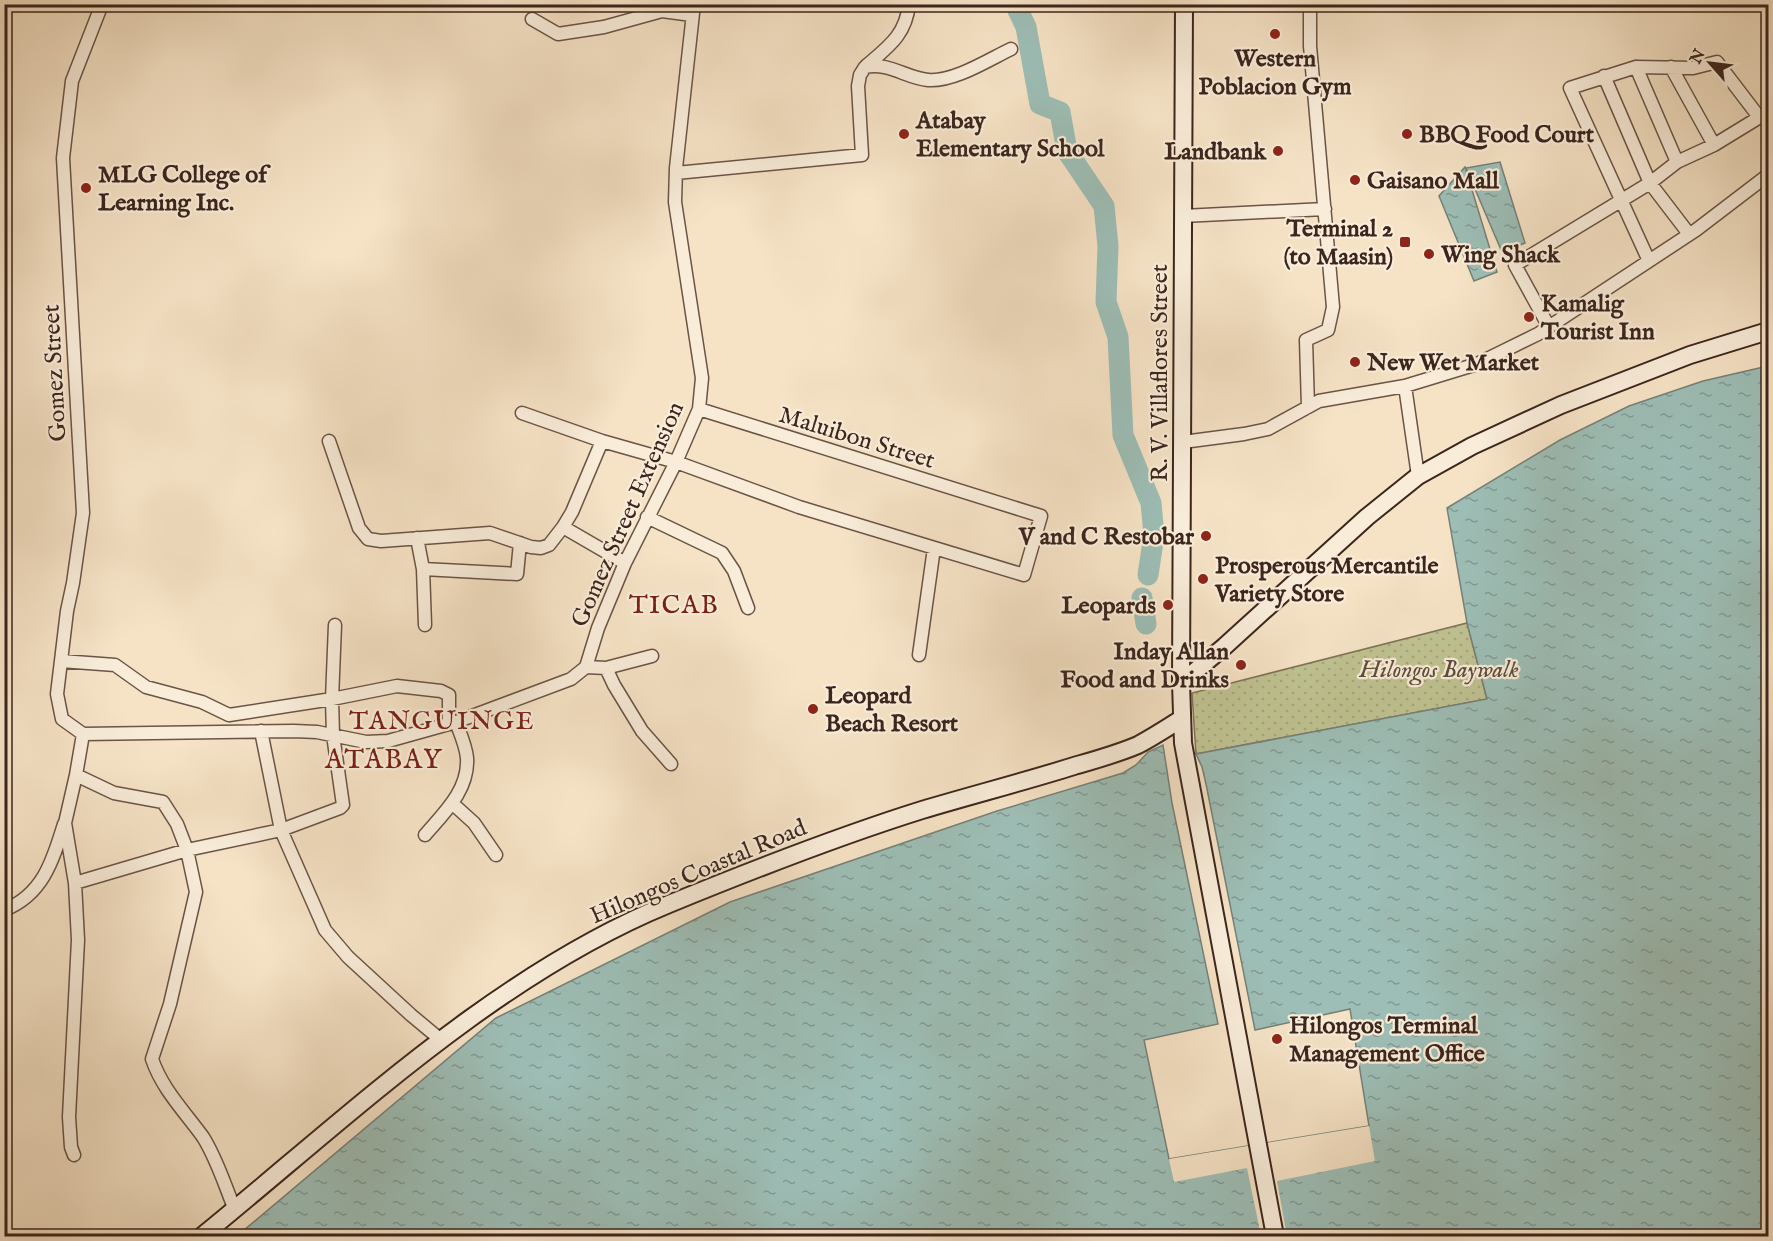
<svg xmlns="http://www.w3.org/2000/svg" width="1773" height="1241" font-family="'IM FELL English',serif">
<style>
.park{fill:url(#park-dots);stroke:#7e7458;stroke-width:1.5}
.water{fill:url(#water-ripples);stroke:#768179;stroke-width:1.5}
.pier{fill:#f6e3c6}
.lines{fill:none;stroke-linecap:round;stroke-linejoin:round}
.river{stroke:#9dbeb6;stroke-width:21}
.street-casing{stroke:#6a5447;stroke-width:15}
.secondary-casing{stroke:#3c251d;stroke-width:20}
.street{stroke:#f9edda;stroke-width:12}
.secondary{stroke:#f9edda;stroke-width:16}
.poi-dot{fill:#8f2418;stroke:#f9edda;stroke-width:2}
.labels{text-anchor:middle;stroke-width:4.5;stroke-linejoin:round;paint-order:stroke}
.poi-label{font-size:24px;font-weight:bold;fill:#3c251d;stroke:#f9edda;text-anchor:start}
.street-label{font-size:24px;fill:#3c251d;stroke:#f9edda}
.park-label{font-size:24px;font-style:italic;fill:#5d4c3a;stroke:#f9edda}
.neighbourhood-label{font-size:26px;letter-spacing:1.5px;fill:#7a1f14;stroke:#f9edda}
.quarter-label{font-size:27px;letter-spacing:1.5px;fill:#7a1f14;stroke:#f9edda}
</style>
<defs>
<pattern id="park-dots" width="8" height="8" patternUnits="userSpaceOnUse" patternTransform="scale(1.5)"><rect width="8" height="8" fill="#c0c392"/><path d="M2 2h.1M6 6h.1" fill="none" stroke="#a6a77d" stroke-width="1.8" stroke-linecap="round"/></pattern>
<pattern id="water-ripples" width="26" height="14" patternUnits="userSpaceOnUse" patternTransform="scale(1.5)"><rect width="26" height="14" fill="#9dbeb6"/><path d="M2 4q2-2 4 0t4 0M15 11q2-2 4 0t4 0" fill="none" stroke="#819a93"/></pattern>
</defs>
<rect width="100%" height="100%" fill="#f6e3c6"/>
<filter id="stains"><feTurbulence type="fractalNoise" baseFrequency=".00333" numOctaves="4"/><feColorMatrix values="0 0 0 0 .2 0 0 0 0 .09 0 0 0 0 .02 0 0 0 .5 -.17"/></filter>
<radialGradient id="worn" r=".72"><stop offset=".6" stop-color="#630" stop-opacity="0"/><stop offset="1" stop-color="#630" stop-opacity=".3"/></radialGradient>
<path class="park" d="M1467,623L1487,699L1196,754L1192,693Z"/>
<path class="water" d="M1500,162L1525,243L1502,252L1466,168Z
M1465,167L1497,272L1474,281L1439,196Z
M1768,366V1236H237L496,1018L730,902L997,811L1123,773L1136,765L1148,752L1163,745L1172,803L1218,1024L1144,1040L1169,1159L1369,1126L1350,1009L1255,1030L1206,784L1202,767L1196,754L1487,699L1467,623L1447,508L1560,440L1629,406L1703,381Z"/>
<path class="pier" d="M1369,1126L1375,1161L1277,1181L1287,1236H1261L1247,1168L1174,1182L1169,1159Z"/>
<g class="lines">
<path class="river" d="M1015,4L1026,27L1040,104L1060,112L1067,151L1104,206L1108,246L1106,302L1118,337L1123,435L1151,503L1154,535L1148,575
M1142,598L1146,624"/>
<defs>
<path id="street" d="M532,19L558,34L604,27L662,11L692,15
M866,66C888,47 906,35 909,4
M1636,67L1677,162
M1671,67L1714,145
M1604,76L1650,183L1689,234
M676,173L862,155L858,86L860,75L865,67C889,62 906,78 928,80C954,82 988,60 1011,49
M1183,216L1325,209
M1649,261L1570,88L1636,67L1693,68L1717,62L1759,117
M1549,327L1515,265L1650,183L1677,162L1714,145L1768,112
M1405,386L1418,476
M1308,407L1306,340L1328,330L1333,307L1310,46V4
M522,413L602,441L676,462L799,507L1024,575L1041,516L699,409
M329,441L359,528L368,539L381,541L490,533L531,547L541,548L549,545L563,527L572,512L602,441
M1183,442L1244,434L1268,429L1319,401L1405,386L1477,364L1538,334L1696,230L1768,175
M647,517L722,553L734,571L748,608
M563,527L625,563
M417,538L423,569L517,574L520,543
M423,569L425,625
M335,625L332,699L333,735L343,805L340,808L281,830L325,930L348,957L411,1015L441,1040
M919,655L934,548
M61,661L115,665L146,687L202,702L229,715L332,699L397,686L441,691L449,695V724
M586,667L606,668L614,685L642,731L671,764
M606,668L652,656
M83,734L294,731L317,732L366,742L388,741L456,722L571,679L586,667L598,628L625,563L676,462L699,409L702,378L675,202L676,168L694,4
M83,734L62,719L57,694L67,611L73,583L83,513L63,158L72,81L102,4
M76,775L114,793L163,802L177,824L187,850L196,892L170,1004L152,1059C162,1089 185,1112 203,1137C217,1159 225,1186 235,1210
M453,804L474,823L496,855
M425,835C444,813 469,790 467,758C466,746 460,733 456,722
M75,883L187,850L281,830L261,731
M4,910C43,895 53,860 64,824
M74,1155L71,1147L69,1117L78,940L75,883L65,823L76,775L83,734"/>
<path id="secondary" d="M1184,4L1181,683L1183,743L1275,1236
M1181,683L1225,646L1367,517L1418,476L1472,446L1561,405L1690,355L1768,331
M202,1236C346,1119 495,975 669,904C752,870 836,837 922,810C972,795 1023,782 1074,766C1095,760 1117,754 1138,745C1153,737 1167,728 1181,719"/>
</defs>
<use href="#street" class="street-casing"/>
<use href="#secondary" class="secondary-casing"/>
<use href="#street" class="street"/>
<use href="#secondary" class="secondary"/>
</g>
<g class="poi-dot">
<circle cx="1275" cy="34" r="6"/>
<circle cx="904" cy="134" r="6"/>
<circle cx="1407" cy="134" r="6"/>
<circle cx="1278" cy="151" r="6"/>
<circle cx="1355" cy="180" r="6"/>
<circle cx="86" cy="188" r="6"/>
<rect x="1399" y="236" width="12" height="12" rx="3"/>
<circle cx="1429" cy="254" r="6"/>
<circle cx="1529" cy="317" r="6"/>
<circle cx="1355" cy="362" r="6"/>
<circle cx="1206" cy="536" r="6"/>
<circle cx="1203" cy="579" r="6"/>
<circle cx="1168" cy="605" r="6"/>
<circle cx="1241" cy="665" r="6"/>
<circle cx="813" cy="709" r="6"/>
<circle cx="1277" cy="1039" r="6"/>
</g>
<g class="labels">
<g class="poi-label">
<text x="1275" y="66" text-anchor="middle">Western<tspan x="1275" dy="28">Poblacion Gym</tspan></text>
<text x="916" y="128">Atabay<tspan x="916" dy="28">Elementary School</tspan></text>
<text x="1419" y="142">BBQ Food Court</text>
<text x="1266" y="159" text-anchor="end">Landbank</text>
<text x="98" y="182">MLG College of<tspan x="98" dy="28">Learning Inc.</tspan></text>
<text x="1367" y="188">Gaisano Mall</text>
<text x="1393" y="236" text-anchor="end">Terminal 2<tspan x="1393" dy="28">(to Maasin)</tspan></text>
<text x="1441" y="262">Wing Shack</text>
<text x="1541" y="311">Kamalig<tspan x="1541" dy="28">Tourist Inn</tspan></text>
<text x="1367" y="370">New Wet Market</text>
<text x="1194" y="544" text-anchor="end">V and C Restobar</text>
<text x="1215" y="573">Prosperous Mercantile<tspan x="1215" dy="28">Variety Store</tspan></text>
<text x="1156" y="613" text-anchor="end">Leopards</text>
<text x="1229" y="659" text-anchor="end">Inday Allan<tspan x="1229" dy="28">Food and Drinks</tspan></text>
<text x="825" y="703">Leopard<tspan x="825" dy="28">Beach Resort</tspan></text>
<text x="1289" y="1033">Hilongos Terminal<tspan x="1289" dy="28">Management Office</tspan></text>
</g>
<g class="street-label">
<text transform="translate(54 373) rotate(-93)" y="8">Gomez Street</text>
<text transform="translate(1159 373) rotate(-90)" y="8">R. V. Villaflores Street</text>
<text transform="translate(857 437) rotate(17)" y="8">Maluibon Street</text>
<text transform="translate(627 514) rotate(-66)" y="8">Gomez Street Extension</text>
<text transform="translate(698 871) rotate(-23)" y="8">Hilongos Coastal Road</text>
</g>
<g class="park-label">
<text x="1439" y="677">Hilongos Baywalk</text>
</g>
<g class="neighbourhood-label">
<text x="674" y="613">TICAB</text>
<text x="442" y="729">TANGUINGE</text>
</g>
<g class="quarter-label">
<text x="384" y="768">ATABAY</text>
</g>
</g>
<rect width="1773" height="1241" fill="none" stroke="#f6e3c6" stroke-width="24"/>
<rect x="6" y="6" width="1761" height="1229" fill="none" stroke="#3c251d" stroke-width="3"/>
<rect x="12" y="12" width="1749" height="1217" fill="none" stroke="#3c251d" stroke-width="1.5"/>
<g transform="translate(1710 63) rotate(298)" stroke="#f9edda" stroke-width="4.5" paint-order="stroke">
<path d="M0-4.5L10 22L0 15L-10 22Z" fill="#3c251d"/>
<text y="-9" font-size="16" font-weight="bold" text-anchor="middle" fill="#3c251d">N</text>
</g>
<rect width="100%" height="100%" filter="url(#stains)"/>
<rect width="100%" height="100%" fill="url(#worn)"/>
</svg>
